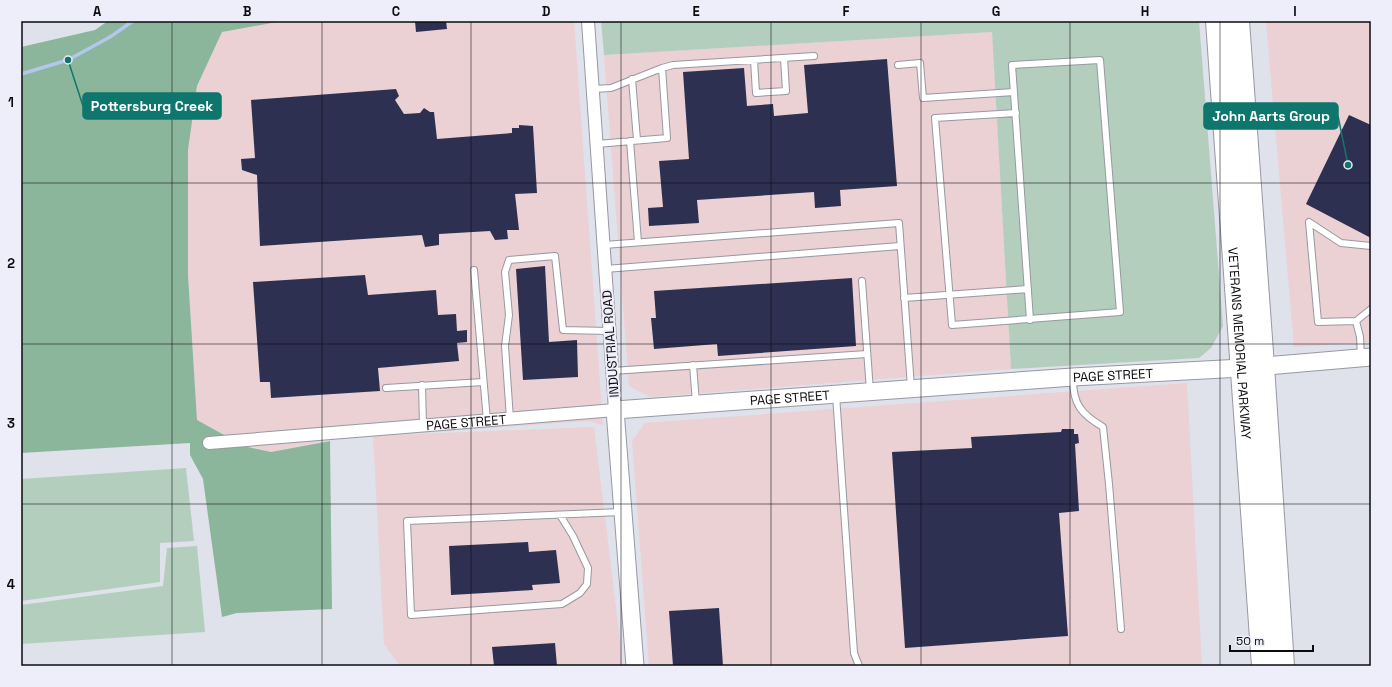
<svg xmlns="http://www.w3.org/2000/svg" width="1392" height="687" font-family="'Space Grotesk',sans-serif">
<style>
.industrial{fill:#ebd0d4}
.green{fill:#b4cebd}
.forest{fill:#8cb69b}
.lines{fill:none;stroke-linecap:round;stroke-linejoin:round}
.stream{stroke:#b2c7ed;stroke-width:3.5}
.building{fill:#2d3051}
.lane-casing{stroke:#9798a2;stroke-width:8}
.street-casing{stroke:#9798a2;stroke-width:14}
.secondary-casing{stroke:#9798a2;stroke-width:19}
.highway-casing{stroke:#9798a2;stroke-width:24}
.lane{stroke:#fff;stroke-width:6}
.street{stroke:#fff;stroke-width:12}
.secondary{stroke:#fff;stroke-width:17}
.highway{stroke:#fff;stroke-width:22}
.grid{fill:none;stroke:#0b0b0f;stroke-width:1;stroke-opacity:0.55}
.labels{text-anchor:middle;stroke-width:4;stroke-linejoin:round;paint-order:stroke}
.street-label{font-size:13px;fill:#0b0b0f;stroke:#edeef9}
.leader{fill:none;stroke:#0f766e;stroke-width:1.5}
.callout-dot{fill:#0f766e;stroke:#edeef9;stroke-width:1.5}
.callout{fill:#0f766e;stroke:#0f766e;stroke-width:1.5}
.callout-label{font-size:14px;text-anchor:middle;font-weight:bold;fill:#fff}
.neatline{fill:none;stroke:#0b0b0f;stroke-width:1.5}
.grid-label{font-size:13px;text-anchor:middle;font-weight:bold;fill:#0b0b0f}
</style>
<rect width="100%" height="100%" fill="#dfe1eb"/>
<path class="industrial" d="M283,21H574L603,425L587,421L393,435L594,427L623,666H400L384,644L373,436L334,439L271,452L240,443L197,420L188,275V150L197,86L222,32Z
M1266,21H1371V342L1294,347Z
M992,32L1011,369L650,397L629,386L604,55Z
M1187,383L1202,666H649L632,441L645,423Z"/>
<path class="green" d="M601,21H1199L1223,326L1211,348L1199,358L1011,369L992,32L604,55Z
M186,468L194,541L160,543V582L21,601V479Z
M197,546L205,632L21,644V605L163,586L167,548Z"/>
<path class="forest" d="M108,21H283L222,32L197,86L188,150V275L197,420L228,437L248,447L271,452L330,441L332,609L237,613L222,617L203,479L190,455V443L21,453V47L95,30Z"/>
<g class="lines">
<path class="stream" d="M21,74L68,60L110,37L133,21"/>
</g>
<path class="building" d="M415,21H446L447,29L416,32Z
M887,59L897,186L840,190L841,206L815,208L814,192L697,200L699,223L649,226L648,208L663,207L659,161L689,159L683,72L744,68L747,106L773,104L774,116L808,113L804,65Z
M396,89L399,96L395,100L404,114L420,113L424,108L430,112H434L437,139L512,133V128H519V125L533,126L537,193L515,194L519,230H507L508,239L495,240L490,231L439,234V245L425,247L422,235L260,246L257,175L242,170L241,159L255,158L251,100Z
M1349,115L1371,125V238L1306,204Z
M545,266L549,342L577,340L578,377L523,380L516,269Z
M365,275L368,295L436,290L438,315L456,314L457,331L467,330V342L457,343L459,361L378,368L380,391L271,398L270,382H260L253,282Z
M852,278L856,346L718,356L717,344L654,349L651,318H656L654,291Z
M1062,429H1074V434H1078L1079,443L1075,444L1079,511L1059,513L1068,636L905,648L892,452L972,448L971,437L1061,432Z
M528,542L529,552L556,550L560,583L532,585L533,590L451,595L449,546Z
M719,608L723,666H673L669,611Z
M555,643L557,666H494L492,647Z"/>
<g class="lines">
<defs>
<path id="lane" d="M754,60L756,93L786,91L784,58
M898,65L920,63L923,98L1014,92
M632,79L637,140
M593,89L611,88L662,68L673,65L814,56
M1016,113L935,118L952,325L1120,312L1100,60L1012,65C1018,150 1024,235 1030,320
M630,141L638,242
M597,144L667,138L662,68
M604,245L899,223L911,387
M1371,246L1341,243L1309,222L1318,322L1356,321L1371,309
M605,269L900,246
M474,270L487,421
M862,281L870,391
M904,298L1028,289
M1356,321L1360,337L1361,357
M693,365L696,403
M612,371L867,354
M1073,379C1073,404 1081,414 1103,427L1109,484L1121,629
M422,385L423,426
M386,388L483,382
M836,395L854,653L859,666
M510,419L505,346L509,315L505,272L509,260L555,256L563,330L609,331
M560,515L573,536L588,568L587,584L580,593L562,604L411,615L407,521L621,512"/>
<g id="street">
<path id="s1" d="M209,443L615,410L588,21"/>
</g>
<g id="secondary">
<path id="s2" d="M635,666L615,410L1073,377L1242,368L1371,357"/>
</g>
<g id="highway">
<path id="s3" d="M1217,21L1263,666"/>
<path d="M1238,21L1263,366L1283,666"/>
</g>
</defs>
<use href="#lane" class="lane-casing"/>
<use href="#street" class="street-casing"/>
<use href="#secondary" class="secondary-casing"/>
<use href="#highway" class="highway-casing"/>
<use href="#lane" class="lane"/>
<use href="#street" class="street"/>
<use href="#secondary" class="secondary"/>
<use href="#highway" class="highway"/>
</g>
<path class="grid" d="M172,21V666M322,21V666M471,21V666M621,21V666M771,21V666M921,21V666M1070,21V666M1220,21V666M21,183H1371M21,344H1371M21,504H1371"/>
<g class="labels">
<g class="street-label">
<text dy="5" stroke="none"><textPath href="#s3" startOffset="323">VETERANS MEMORIAL PARKWAY</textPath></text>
<text transform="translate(610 344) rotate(-94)" y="5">INDUSTRIAL ROAD</text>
<text dy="5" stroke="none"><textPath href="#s2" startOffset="756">PAGE STREET</textPath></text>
<text dy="5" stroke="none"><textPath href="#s2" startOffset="432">PAGE STREET</textPath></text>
<text dy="5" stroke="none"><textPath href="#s1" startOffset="258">PAGE STREET</textPath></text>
</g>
</g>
<path class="leader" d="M68 60L83 106M1348 165L1338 116"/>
<g class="callout-dot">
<circle cx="68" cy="60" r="4"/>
<circle cx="1348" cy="165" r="4"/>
</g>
<g class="callout">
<rect x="83" y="93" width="138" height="26" rx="4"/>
<rect x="1204" y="103" width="134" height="26" rx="4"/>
</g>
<g class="callout-label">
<text x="152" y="111">Pottersburg Creek</text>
<text x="1271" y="121">John Aarts Group</text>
</g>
<rect width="1392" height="687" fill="none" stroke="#edeef9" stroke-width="44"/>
<path d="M1230 645v6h83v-6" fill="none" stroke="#0b0b0f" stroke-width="2"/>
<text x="1236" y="645" font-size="12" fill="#0b0b0f" stroke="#edeef9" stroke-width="3" paint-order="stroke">50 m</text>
<rect x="22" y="22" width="1348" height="643" class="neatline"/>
<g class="grid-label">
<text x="97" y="16">A</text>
<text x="247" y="16">B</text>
<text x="396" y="16">C</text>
<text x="546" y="16">D</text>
<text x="696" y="16">E</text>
<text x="846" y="16">F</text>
<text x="996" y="16">G</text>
<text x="1145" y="16">H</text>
<text x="1295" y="16">I</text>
<text x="11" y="107">1</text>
<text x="11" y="268">2</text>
<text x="11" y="428">3</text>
<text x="11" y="589">4</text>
</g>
</svg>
